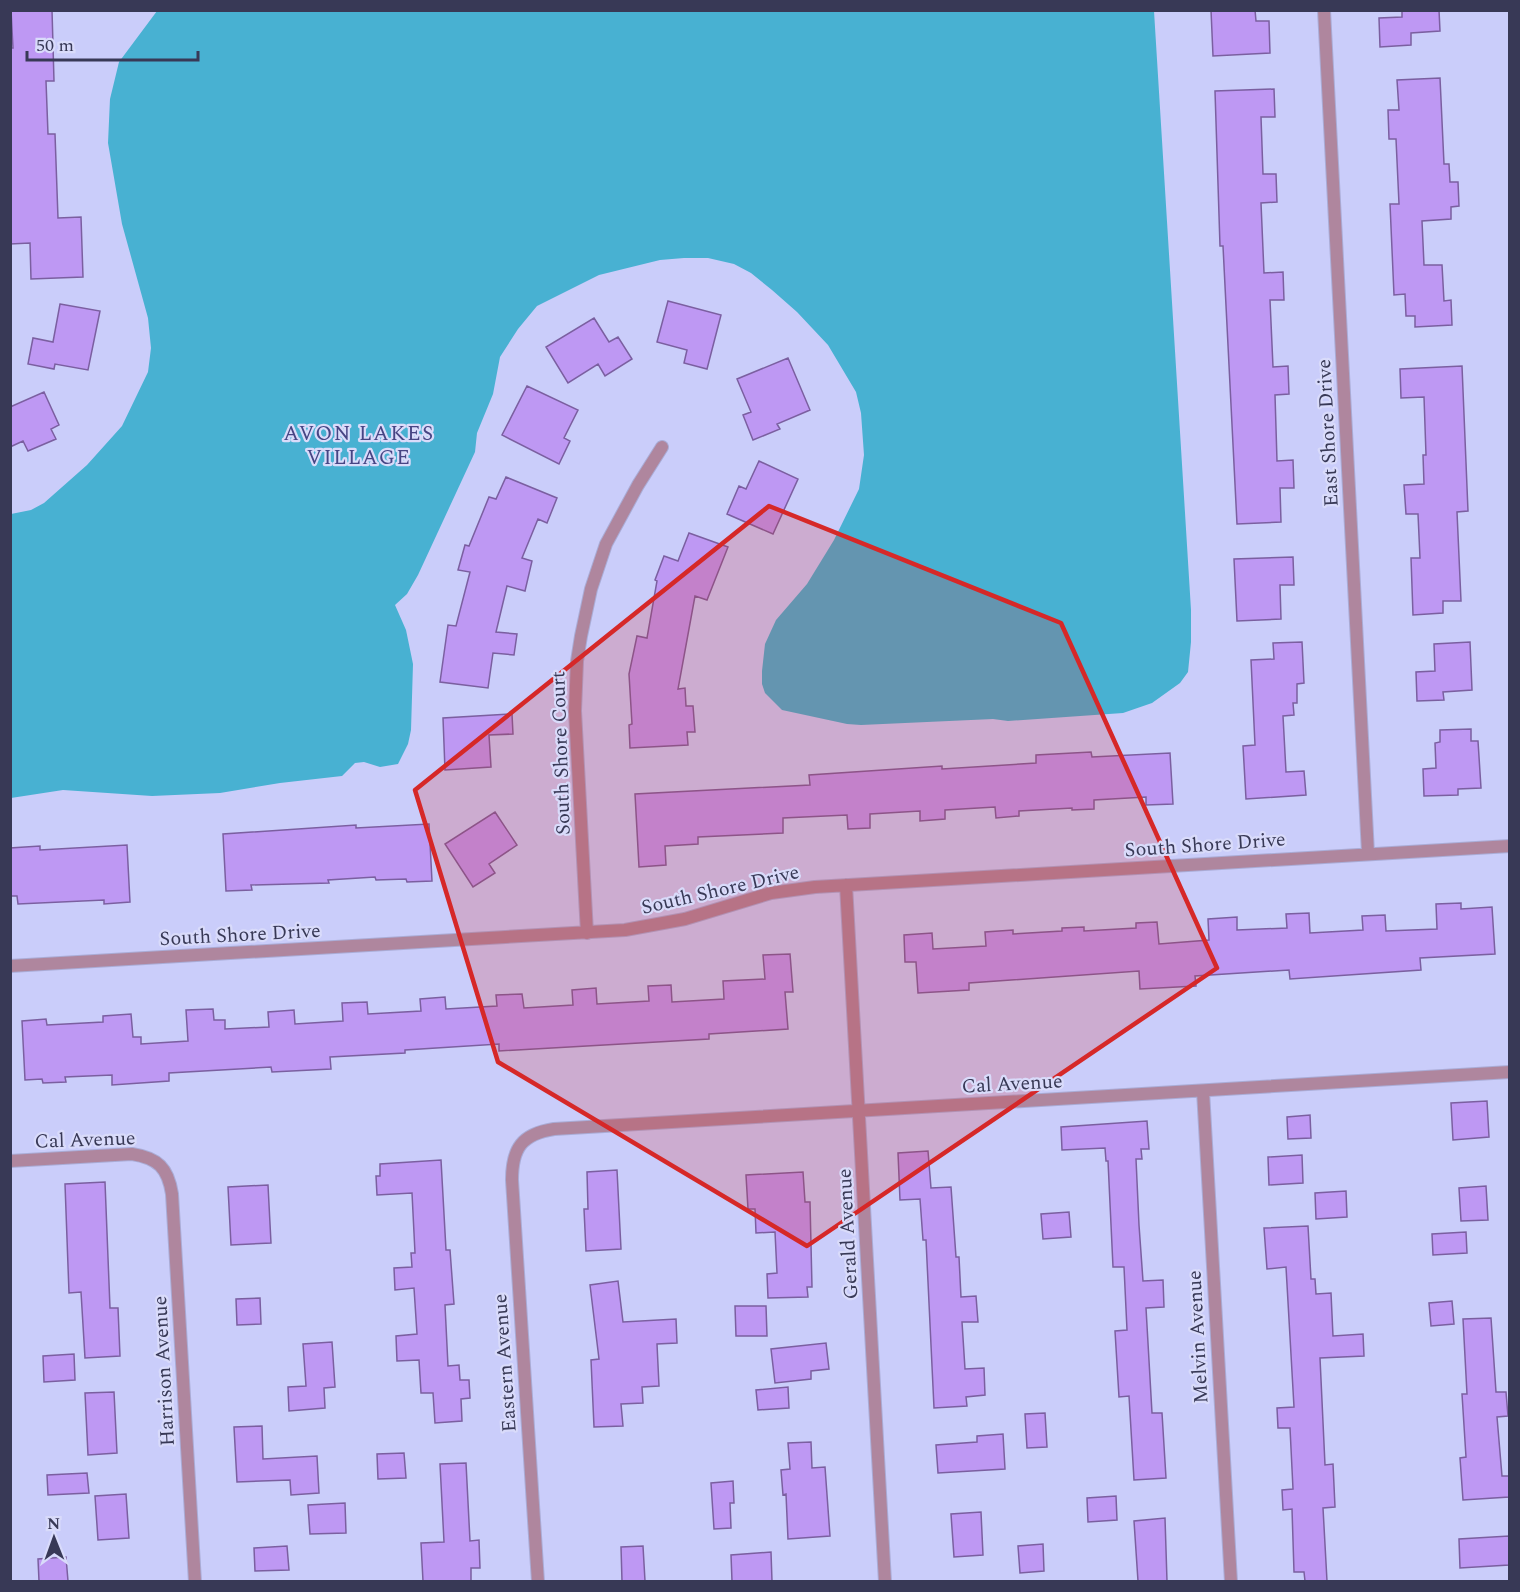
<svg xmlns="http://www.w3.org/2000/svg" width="1520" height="1592" font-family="Spectral,serif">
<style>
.water{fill:#48b1d2}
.building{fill:#be98f3;stroke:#7b5fa0;stroke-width:1.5}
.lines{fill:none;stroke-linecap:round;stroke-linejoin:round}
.street-casing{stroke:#aaacd6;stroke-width:14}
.street{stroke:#af869e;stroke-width:12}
.marked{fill:#d62828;fill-opacity:0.2;stroke:#d62828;stroke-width:4.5;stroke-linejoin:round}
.labels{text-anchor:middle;stroke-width:4.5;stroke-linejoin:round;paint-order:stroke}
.street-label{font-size:20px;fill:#383956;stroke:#d9dbfa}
.neighbourhood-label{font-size:21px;letter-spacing:1.5px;fill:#474584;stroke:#d9dbfa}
</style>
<rect width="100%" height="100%" fill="#cacdfa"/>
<path class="water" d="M157,11H1154L1191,610V642L1188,672L1180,683L1152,703L1123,713L1008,721L993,719L861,725L847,724L782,710L765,693L762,684V671L765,644L776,620L807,584L834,540L859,489L864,455L861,413L856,392L828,345L797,312L772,290L751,273L734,264L708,258H684L660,260L599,275L537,306L518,329L500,357L493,394L477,433L475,452L418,575L407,594L395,605L406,630L413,664L411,730L408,744L398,764L380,767L364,762L355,763L342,776L280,783L220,793L152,796L63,790L11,798V514L31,510L44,503L87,465L122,426L148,372L151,348L148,318L122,224L108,143L110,99L119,62Z"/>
<path class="building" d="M11,10H52L54,81H46L48,134H55L58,218L81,217L83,277L31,279L30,243L10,244V48H13Z
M1211,10H1255L1256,21H1269L1270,53L1213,56Z
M1402,10H1439L1440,31L1411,33V45L1380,47L1379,18L1402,17Z
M1440,78L1444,164H1449L1450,182H1458L1459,206L1451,207V219L1422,221L1424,265H1442L1444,301L1451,300L1452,325L1415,327V316H1406L1405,294L1394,295L1390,204H1399L1396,139H1389L1388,110H1399L1397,80Z
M1274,89L1275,117H1261L1263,174H1276L1277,202L1261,203L1264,273L1283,272L1284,300H1270L1273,367L1288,366L1289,394L1275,395L1277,461L1293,460L1294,488H1280L1281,522L1237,524L1223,246H1220L1215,91Z
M668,301L721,315L707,369L684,363L687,350L657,342Z
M60,304L100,311L88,370L55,364L54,369L28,364L33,338L53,342Z
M594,318L609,342L618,337L632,359L605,376L598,364L568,383L546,347Z
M788,358L810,410L777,424L780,429L753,440L743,415L751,412L737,379Z
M1462,366L1468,511L1457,512L1461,601H1443V613L1413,615L1411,558H1420L1418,514H1406L1404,485L1424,484L1423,455H1426L1424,397L1401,398L1400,369Z
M527,386L578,410L564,438L570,441L559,464L502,435Z
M44,392L59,425L51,429L56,439L28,451L23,441L10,447V407Z
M759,461L798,479L773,534L727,514L739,486L746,489Z
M506,477L557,498L547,523L538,519L522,558L532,561L525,591L507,586L496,632L517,634L514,655L493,653L488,688L440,682L448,625L456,626L470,572L458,570L465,545L469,546L489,497L496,499Z
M689,533L728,547L707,600L695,596L678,689L685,688L686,706H693L695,732H687L688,745L630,748L629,725L632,724L629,674L637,636L647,638L657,581L655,580L664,556L678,561Z
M1293,557L1294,585H1280L1281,619L1237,621L1234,559Z
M1302,642L1304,683L1297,684V703H1293L1294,715L1283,716L1286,772L1304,771L1306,795L1246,799L1243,746L1255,745L1251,660L1274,659L1273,643Z
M1470,642L1472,690L1443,692L1444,700L1417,701L1416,672L1435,671L1434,644Z
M512,714L513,734L489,735L491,767L445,770L443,718Z
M1471,729V741H1478L1481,788L1458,789V795L1424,796L1423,769L1436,768L1435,743L1440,742V730Z
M1091,752L1092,757L1170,753L1173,804L1146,805V797L1094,800V809L1072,810V808L1019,811V816L996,818L995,807L945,810V819L920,821V811L870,814V828L848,829L847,815L783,818V833L698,837V844L665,846L666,865L639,867L635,794L810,785L809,775L942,766V769L1036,763V755Z
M495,812L517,845L489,864L495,873L473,887L445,844Z
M429,824L432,881L407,882L406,879L376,880L375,877L328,880L329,883L251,885L252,890L226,891L223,834L356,825V828Z
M127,845L130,902L104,904V900L18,904L17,896H10V848L40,846V850Z
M1461,903V909L1492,907L1495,954L1420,958L1421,970L1290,979L1289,970L1195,976L1196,986L1140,989L1139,971L969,983V990L918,993L916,962H905L904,935L932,933L933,949L986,946L985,932L1013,930V934L1062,931V928L1084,927V931L1136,928V923L1157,922L1159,944L1209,940L1208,919L1237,917V930L1287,928L1286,914L1309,913L1310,933L1363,930L1362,916L1385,915L1386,931L1437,929L1436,904Z
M790,954L793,992H785L788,1029L709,1034V1039L499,1051V1044L405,1050V1053L330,1057L331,1069L272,1072L271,1067L169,1073V1081L112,1085V1075L65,1077L66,1082L43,1083L42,1079L25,1080L22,1021L46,1019L47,1025L103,1022V1016L131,1014L133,1037H141V1044L188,1041L186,1010L213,1009L214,1020H225V1029L269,1027L268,1012L294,1010L295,1024L343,1021L342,1003L367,1002L368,1014L421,1011L420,999L445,997L446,1009L497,1006L496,995L522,994L524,1008L573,1005L572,990L596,988L597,1004L649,1001L648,986L671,985L672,1002L724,999L723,981L765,979L763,955Z
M1487,1101L1489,1137L1453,1140L1451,1103Z
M1310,1115L1311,1138L1288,1139L1287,1117Z
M1147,1121L1149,1149H1141L1142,1159H1136L1139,1225L1143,1281L1163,1280L1164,1307L1146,1308L1152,1413H1162L1166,1478L1134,1480L1129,1396L1119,1397L1115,1331L1127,1330L1124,1267H1113L1108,1161H1106L1105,1148L1062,1150L1061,1127Z
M928,1151L931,1188L951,1187L956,1257H959L961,1297L976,1296L978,1322H962L965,1369L984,1368L985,1395L966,1397L967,1406L934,1408L926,1240H923L920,1199L900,1200L898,1153Z
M1302,1155L1303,1183L1269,1185L1268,1157Z
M441,1160L446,1250H450L454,1304L445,1305L448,1366L459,1365L460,1380H469L470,1398L461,1399L462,1421L435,1423L433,1393H421L419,1360L397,1361L396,1336L417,1334L414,1288L395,1290L394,1268L412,1267L411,1253H415L412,1193L377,1195L376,1176H380V1164Z
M617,1170L621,1249L586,1251L584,1209H588L587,1172Z
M803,1172L805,1202H810L812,1287H807L808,1297L768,1298L767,1274L777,1273L775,1232L756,1233L755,1209H748L746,1175Z
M105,1182L110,1308H118L120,1356L85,1358L81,1292L69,1293L65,1184Z
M268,1185L271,1243L231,1245L228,1187Z
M1486,1186L1488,1220L1461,1221L1459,1188Z
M1346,1191L1347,1217L1316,1219L1315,1193Z
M1069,1212L1071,1237L1043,1239L1041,1214Z
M1308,1226L1311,1279H1315L1316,1294L1331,1293L1333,1336L1363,1334L1364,1356L1320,1358L1325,1465L1333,1464L1335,1507L1323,1508L1327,1581H1305L1304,1572H1294L1292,1509L1283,1510L1282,1490L1293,1489L1290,1428H1278L1277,1408L1294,1407L1286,1267L1267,1269L1264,1228Z
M1466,1232L1467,1253L1433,1255L1432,1234Z
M618,1281L623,1322L676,1319L677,1343L657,1344L659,1386L642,1387L643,1403L621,1404L623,1426L594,1427L591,1360L599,1359L590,1285Z
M260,1298L261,1324L237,1325L236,1299Z
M1452,1301L1454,1324L1431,1326L1429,1303Z
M735,1306H766L767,1336H736Z
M1491,1318L1496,1392H1506L1508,1416L1497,1417L1502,1476H1509V1497L1463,1500L1460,1458L1466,1457L1462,1394H1467L1463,1319Z
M332,1342L335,1387L324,1388L325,1408L289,1411L288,1387L306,1386L303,1344Z
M826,1343L829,1369L811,1371V1379L775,1383L771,1349Z
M74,1354L75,1380L44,1382L43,1356Z
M788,1387L789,1408L758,1410L756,1390Z
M114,1392L117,1453L88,1455L85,1393Z
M1045,1413L1047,1447L1027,1448L1025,1414Z
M262,1426L263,1459L317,1456L319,1493L291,1495L290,1480L237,1482L234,1427Z
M1003,1434L1005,1469L938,1473L936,1445L977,1442V1436Z
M811,1442L812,1468L825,1467L830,1536L788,1539L786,1494L783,1495L781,1470L790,1469L788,1443Z
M404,1453L406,1478L378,1479L377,1454Z
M466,1463L470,1541L479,1540L480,1568H471V1581H423L421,1543L444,1542L440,1464Z
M87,1473L89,1493L48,1495L47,1475Z
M733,1481L734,1503H730L731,1528L714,1529L711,1483Z
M126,1494L129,1538L98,1540L95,1496Z
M1116,1496L1117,1520L1088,1522L1087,1498Z
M345,1503L346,1533L310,1534L308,1505Z
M981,1512L983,1555L954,1557L951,1514Z
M1165,1518L1167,1581H1138L1134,1521Z
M1509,1536V1565L1460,1568L1459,1539Z
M1043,1544L1044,1571L1020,1573L1018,1546Z
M287,1546L289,1570L255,1571L254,1548Z
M643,1546L645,1581H622L621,1547Z
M771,1552L772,1581H732L731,1555Z
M66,1557L68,1581H39L38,1559Z"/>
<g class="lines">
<defs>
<path id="street" d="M1324,10L1368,853
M846,885L885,1582
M587,933L575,711L577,661L581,636L591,589L606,544L638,485L662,447
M10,966L625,930L685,919L771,893L815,887L1510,846
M1203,1091L1231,1582
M10,1161L132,1154C158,1158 168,1168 172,1194L195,1582
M538,1582L512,1180C512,1148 522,1134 554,1129L1510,1072"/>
</defs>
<use href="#street" class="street-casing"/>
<use href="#street" class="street"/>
</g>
<path class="marked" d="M769,506L1061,623L1217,968L807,1246L498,1062L415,790Z"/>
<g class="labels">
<g class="street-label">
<text transform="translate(1327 433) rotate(-93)" y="7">East Shore Drive</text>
<text transform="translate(560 753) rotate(-92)" y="7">South Shore Court</text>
<text transform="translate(1205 844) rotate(-4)" y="7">South Shore Drive</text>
<text transform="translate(720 889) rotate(-13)" y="7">South Shore Drive</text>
<text transform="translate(240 934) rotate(-3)" y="7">South Shore Drive</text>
<text transform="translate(1012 1083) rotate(-3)" y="7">Cal Avenue</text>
<text transform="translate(85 1139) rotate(-2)" y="7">Cal Avenue</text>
<text transform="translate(847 1234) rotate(-93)" y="7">Gerald Avenue</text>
<text transform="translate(1197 1337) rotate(-93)" y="7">Melvin Avenue</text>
<text transform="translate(504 1363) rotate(-94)" y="7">Eastern Avenue</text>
<text transform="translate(163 1371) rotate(-93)" y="7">Harrison Avenue</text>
</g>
<g class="neighbourhood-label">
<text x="359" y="440">AVON LAKES<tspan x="359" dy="24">VILLAGE</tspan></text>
</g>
</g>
<rect width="1520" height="1592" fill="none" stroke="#383956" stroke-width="24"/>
<g transform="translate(54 1538) rotate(359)" stroke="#d9dbfa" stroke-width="4.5" paint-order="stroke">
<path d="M0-4.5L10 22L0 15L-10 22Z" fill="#383956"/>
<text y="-9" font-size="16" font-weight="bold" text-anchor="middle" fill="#383956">N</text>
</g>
<path d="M27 51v9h171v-9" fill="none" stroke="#383956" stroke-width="3"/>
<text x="36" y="51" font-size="18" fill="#383956" stroke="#d9dbfa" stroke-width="4.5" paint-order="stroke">50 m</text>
</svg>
